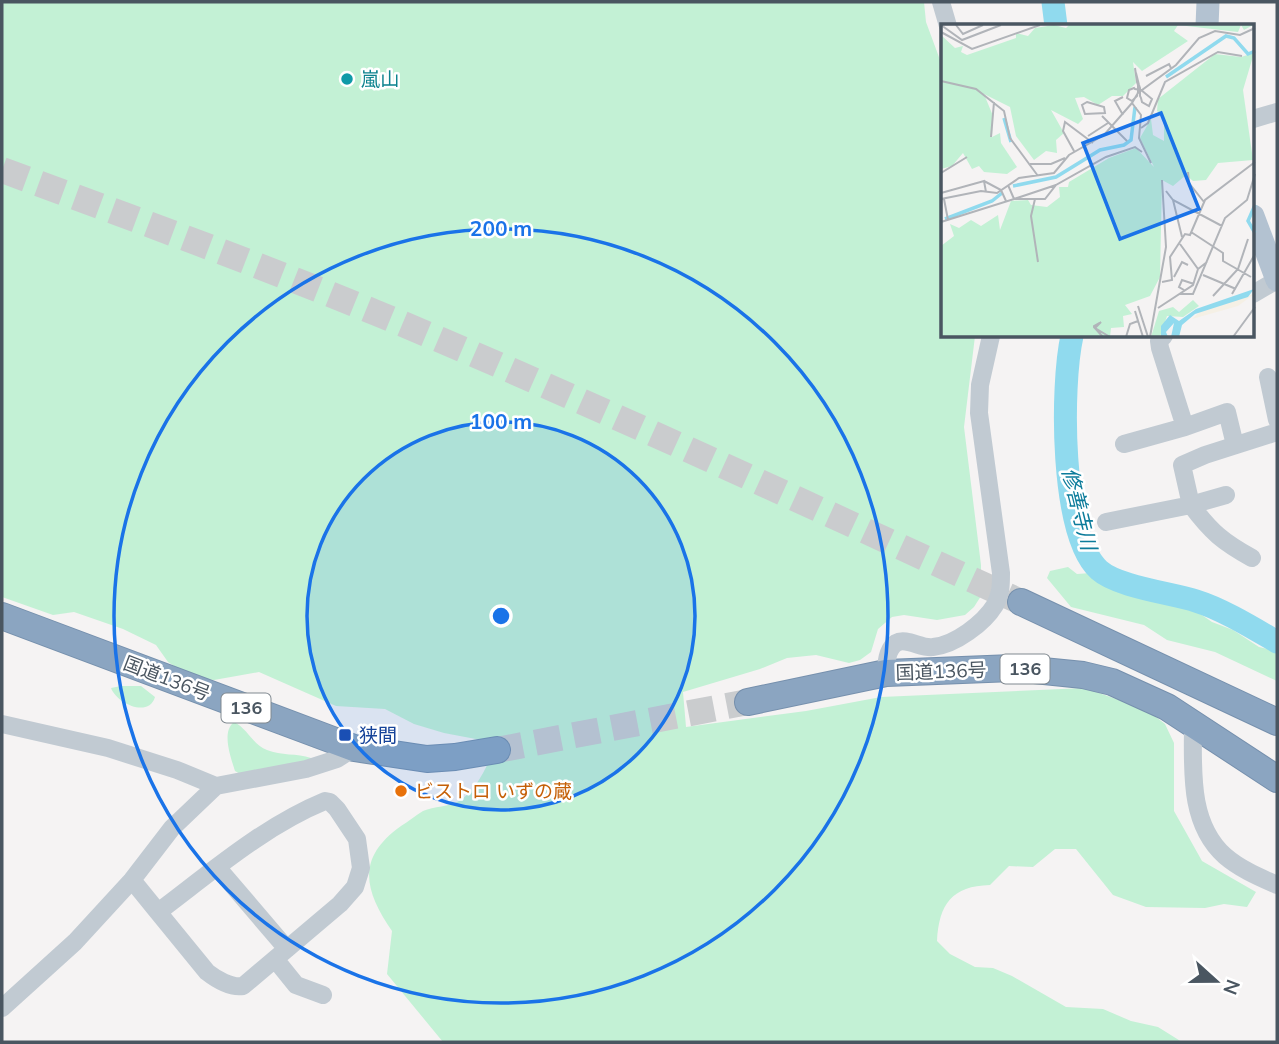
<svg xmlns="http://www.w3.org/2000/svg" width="1279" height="1044" font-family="Mulish,'Noto Sans JP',sans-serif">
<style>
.green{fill:#c3f1d5}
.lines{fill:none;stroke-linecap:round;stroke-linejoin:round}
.river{stroke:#90daee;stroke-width:23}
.highway-tunnel{stroke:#caccce;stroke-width:26;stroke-dasharray:26 13;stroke-linecap:butt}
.highway-casing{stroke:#7690ad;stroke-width:28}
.minor{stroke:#c1cad2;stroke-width:18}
.major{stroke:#b3c2d1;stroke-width:23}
.highway{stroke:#8ba5c1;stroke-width:26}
.ring{fill:none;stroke:#1a73e8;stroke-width:3.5}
.culture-dot{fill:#0f9aa8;stroke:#fff;stroke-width:2.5}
.transit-dot{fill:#1a4fb4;stroke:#fff;stroke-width:2.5}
.food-dot{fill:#e8710a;stroke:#fff;stroke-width:2.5}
.labels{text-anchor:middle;stroke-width:5;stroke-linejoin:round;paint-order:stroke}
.shield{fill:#fff;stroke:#808990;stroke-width:2}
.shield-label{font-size:18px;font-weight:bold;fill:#4a5661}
.culture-label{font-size:19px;fill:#0d838f;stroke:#fff;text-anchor:start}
.street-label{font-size:19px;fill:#4a5661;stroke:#fff}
.transit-label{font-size:19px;fill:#164399;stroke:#fff;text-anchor:start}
.food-label{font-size:19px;fill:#c56008;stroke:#fff;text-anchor:start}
.water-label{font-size:21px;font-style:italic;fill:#0c7c9b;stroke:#fff}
.inset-river{fill:none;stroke:#90daee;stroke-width:3.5}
.inset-road{fill:none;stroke:#b1b4b9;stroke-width:2}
.view{fill:#1a73e8;fill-opacity:0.15;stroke:#1a73e8;stroke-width:3.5}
.inset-edge{fill:none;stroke:#4a5661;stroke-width:3.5}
.centre{fill:#1a73e8;stroke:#fff;stroke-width:3.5}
.ring-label{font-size:21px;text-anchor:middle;font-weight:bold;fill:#1a73e8;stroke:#fff;stroke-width:5;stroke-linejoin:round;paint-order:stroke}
</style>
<rect width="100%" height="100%" fill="#f5f3f3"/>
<path class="green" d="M2,2H924L926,22L943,68V336H975L964,427L981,565V596L974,607L965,615L937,620L904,615L892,617L878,629L871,652L860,660L849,663L816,655L787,658L760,669L683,692L686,727L806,711L881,697L1085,688L1147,710L1165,724L1174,743V811L1202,861L1256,892L1247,907L1224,904L1205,908L1146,907L1113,895L1076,849H1055L1033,867L1009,866L990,885C952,886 939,904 937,941L950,954L975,967L993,968L1012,976L1066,1007L1103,1009L1131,1021L1158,1027L1182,1042H443L387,974L392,931C364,890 356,858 401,826C408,822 416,815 423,811C434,806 449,807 459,801C478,790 489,761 497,743L444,733L414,724L385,709L336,706L259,672L214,680L192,678L168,662L156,645L123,629L74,612L53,615L2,597Z
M1068,567L1077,574L1091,573L1141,595L1186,604L1212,622L1233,630L1259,647L1277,651V681L1215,652L1167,640L1144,625L1071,607L1047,578L1050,571Z
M121,686H141L155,697C149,718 117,704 111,688Z
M234,722C248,729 252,744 267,750C281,756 297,753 311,758V761L242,775L235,771C231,758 221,732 234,722Z"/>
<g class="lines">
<path class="river" d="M1053,2L1056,26
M1072,336C1061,385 1060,535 1099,570C1118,587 1171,593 1196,601C1222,609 1253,628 1277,642"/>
<path class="highway-tunnel" d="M2,170C133,218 263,266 391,319C604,408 812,507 1021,602
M497,750L748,702"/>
<defs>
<path id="highway" d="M1021,602L1277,722
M2,616L354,748L427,759L455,757L497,750
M748,702L886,673L1013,668L1083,675L1112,682L1167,707L1277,779"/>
</defs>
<use href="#highway" class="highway-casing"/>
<path class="minor" d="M941,2L948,26
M1253,119L1277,112
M1253,294L1277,280
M1164,336L1159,341L1160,348L1185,427L1227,412L1235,445
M1268,377L1277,420
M1124,444L1185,427
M1226,495L1191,505C1211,532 1223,542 1252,558
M1106,522L1191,505L1182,465L1205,455L1277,432
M886,673C886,663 887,649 896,643C906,637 922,649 933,647C955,645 984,623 995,605C1001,594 1001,585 1001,573L979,413L980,385L991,336
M1193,723C1193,768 1188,823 1225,856C1240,869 1259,877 1277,885
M2,724L108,748L177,770L216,786
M325,801L330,802L337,809L357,839L361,868L355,887L340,904L243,986C231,988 216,979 207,972L158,912C210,873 264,826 325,801Z
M217,867L287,949
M132,880L158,912
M275,959L296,985L323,995
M2,1008L75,942L132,880L172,828L216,786L306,769L337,759L354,748"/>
<path class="major" d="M1207,26L1208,2
M1253,216L1277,280"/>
<use href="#highway" class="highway"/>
</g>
<circle cx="501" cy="616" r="194" fill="#1a73e8" fill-opacity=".12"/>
<g class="ring">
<circle cx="501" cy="616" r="194"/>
<circle cx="501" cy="616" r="387"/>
</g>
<circle class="culture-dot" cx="347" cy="79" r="7"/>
<rect class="transit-dot" x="338" y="728" width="14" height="14" rx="3.5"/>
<circle class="food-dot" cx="401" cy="791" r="7"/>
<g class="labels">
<g class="shield">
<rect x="1000.5" y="654.5" width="49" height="29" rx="5"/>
<rect x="221.5" y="693.5" width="49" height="29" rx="5"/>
</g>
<g class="shield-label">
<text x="1025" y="675">136</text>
<text x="246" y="714">136</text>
</g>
<g class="culture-label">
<text x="361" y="86">嵐山</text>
</g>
<g class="street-label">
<text transform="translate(941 671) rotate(-2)" y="7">国道136号</text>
<text transform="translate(167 678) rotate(21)" y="7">国道136号</text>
</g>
<g class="transit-label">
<text x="359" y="742">狭間</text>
</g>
<g class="food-label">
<text x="415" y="798">ビストロ いずの蔵</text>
</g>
<g class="water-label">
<text transform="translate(1079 509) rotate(76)" y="7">修善寺川</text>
</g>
</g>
<g transform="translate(941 24)">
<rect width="313" height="313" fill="#f5f3f3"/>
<path d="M113,1L125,4L128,1H312L303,6L300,1L297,8L237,1L233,7L247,17L201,47L192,38L195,59L182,72H171L157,81L143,73L134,74L142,95L137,100L110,86L123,109L115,116L116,129L105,127L93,136L75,112L69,83L43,70L52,92L51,113L59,109L60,119L76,143L66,150L43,148L38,142L31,145L22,129L11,142L0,145V11L14,24L22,22L20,28L26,31L75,14V9L87,12L94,4ZM313,29L302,66L312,136L277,139L265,156L252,157L245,151L232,162L221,156L219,253L209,272L184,281L191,290L182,292L183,303L170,304L169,313H0V222L13,212L9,200L18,204L30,196L40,202L57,191L59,206L70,177L87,176L90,181L106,183L119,173L118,163H127L128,158L168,134L195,124L213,143L199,114L210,95L212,111L223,117V92L216,87L217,75L274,30L300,33ZM252,276L258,282L242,293L226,292L219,313H210L218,287L232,283L238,288Z" fill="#c3f1d5"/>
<path d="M313,270L297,282L251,295L261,286Z" fill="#f5f0e5"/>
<path d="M313,265L307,273L254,290L241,301L238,313H230L233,299L225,308L227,313H220V302L229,291L238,297L255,285Z" fill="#90daee"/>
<path class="inset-river" d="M225,53L285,12L293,14L307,30L314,27M63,94L70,118M72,162L115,153L159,126L183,121L190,116L194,83M314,181L307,197L314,209M4,195L51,177L61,169"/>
<path class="inset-road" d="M0,1L21,16L60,1M15,1L22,10L42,1M0,8L31,25L99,1M194,44L196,58L197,61V68L196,72L191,77L186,74L188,66L193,64L194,65L200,66L211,75L208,82L201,78L200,74L199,72V64L198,61L195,49M205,52L228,40L230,44M0,57L35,65L63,87L69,114L97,152M182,73L174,77L182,91M146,78L163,83L164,89L144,90L141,81ZM161,92L186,117M200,104L207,99L224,58L277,28L301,32M147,112L167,99M50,113L53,78M133,127L122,107L124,98L152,119M210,139L198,114L200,91L191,79L197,69L235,41L258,14L274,7L299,11L314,4M89,140H110L124,134M247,148L248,159L263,178M0,149L26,133M43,157L60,166L65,177M67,161L73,175L115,161M225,167L232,176L281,202M0,169L43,157L45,168M0,175L40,167L56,169L78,154L113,149L128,131L163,111L191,79M3,175L7,196M94,175L90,192L97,238M232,176L241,213M0,198L73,175H104L115,161L165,133L194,123L201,128M250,208L282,229V237L310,253M239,220L257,245M262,251L295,265M233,253L241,238L247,241M221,258L231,256L229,233L244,210L249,211L264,176L314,138M243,266L238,263L241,256L253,260M239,270H252L284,194L306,176L314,150M291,270L314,230M272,272L297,245L307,215M197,282L207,313M217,284L252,261L257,245L266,238M194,287L202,313M162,313L153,303V302L160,298L154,304L169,313M185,313L189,300L197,297M209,313L225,223L221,156M292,313L314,283"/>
<path class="view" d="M220,89L258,185L179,215L142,119Z"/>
<rect width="313" height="313" class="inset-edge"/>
</g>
<circle cx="501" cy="616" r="10" class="centre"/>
<g class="ring-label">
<text x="501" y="236">200 m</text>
<text x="501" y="429">100 m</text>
</g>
<rect width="1279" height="1044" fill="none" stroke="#4a5661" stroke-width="7"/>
<g transform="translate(1216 981) rotate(111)" stroke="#ffffff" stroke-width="5" paint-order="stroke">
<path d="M0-5L12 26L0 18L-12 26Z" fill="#4a5661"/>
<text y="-10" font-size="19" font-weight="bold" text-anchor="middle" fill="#4a5661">N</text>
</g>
</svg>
